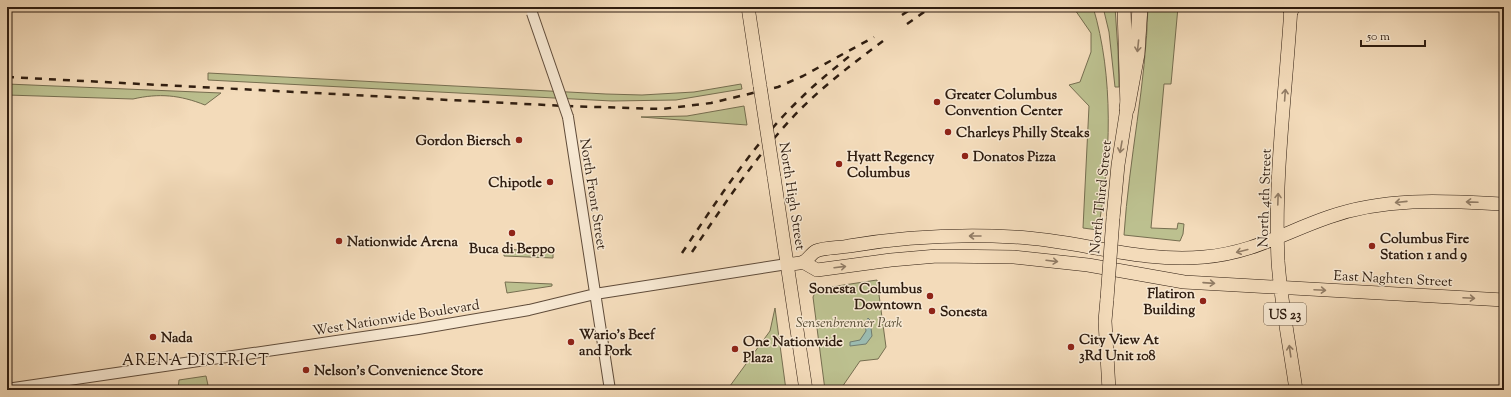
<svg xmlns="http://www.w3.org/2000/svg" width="1511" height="397" font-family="'Sorts Mill Goudy',serif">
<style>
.green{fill:#bcc08f;stroke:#766e50}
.water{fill:#9bbbb0;stroke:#707c70}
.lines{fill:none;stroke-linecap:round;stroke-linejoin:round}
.minor-casing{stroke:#604c3a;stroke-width:12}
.major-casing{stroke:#2f1d10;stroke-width:14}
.highway-casing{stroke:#2f1d10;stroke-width:16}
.minor{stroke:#f7e8d2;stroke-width:10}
.major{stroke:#f3dbba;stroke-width:13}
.highway{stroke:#f3dbba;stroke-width:15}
.rail{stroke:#2f1d10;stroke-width:2.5;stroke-dasharray:7 7;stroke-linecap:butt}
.minor-bridge-casing{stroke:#604c3a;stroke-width:12;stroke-linecap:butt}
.major-bridge-casing{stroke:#2f1d10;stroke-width:14;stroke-linecap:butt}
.minor-bridge{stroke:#f7e8d2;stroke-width:10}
.major-bridge{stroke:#f3dbba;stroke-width:13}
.oneway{stroke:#917c65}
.poi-dot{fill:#8f2418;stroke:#f7e8d2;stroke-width:1.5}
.labels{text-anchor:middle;stroke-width:3;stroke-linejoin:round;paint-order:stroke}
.shield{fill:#f7e8d2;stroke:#6b5a4a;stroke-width:1}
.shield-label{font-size:13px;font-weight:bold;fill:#2f1d10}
.poi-label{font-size:14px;font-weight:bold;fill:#2f1d10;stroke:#f7e8d2;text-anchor:start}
.street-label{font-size:14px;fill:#2f1d10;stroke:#f7e8d2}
.park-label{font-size:14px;font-style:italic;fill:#594e36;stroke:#f7e8d2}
.neighbourhood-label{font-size:15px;letter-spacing:1px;fill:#2f1d10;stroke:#f7e8d2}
</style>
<rect width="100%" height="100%" fill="#f3dbba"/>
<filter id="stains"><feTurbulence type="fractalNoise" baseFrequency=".005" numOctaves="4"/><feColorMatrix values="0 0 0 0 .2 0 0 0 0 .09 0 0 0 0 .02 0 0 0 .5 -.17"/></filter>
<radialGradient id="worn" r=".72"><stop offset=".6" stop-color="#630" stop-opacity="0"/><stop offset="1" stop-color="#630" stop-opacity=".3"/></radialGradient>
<path class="green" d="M1073,7H1093C1114,76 1111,160 1098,230L1083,228L1089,106L1069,85L1080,82L1091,52V33Z
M1103,7H1115L1118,51L1119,87H1115L1109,32Z
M1148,7H1178L1171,84H1164L1151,228L1177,229L1178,223L1184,224L1183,234L1180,241L1124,235C1129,159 1146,84 1148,7Z
M208,73L606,94L642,95L694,92L741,84L742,89L676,100L612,101L208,80Z
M7,84L221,93L205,105C180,95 159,93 133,99L7,95Z
M744,106L747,125L641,117L687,116Z
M537,248H553V258L504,256V249L537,251Z
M877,280L886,347L878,359L860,361L840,390H825L813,297L817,289Z
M505,282L552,284V286L507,293Z
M775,308L786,390H727L770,331Z
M206,376L209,390H178L179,380Z"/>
<path class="water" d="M868,318L870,320L872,336L866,344L850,346V342L860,340L866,331L865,323Z"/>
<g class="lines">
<defs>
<path id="minor" d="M568,117L610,390
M7,389L418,329L529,310L595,294L787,264"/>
<path id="major" d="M748,7L760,86
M1291,7C1286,91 1274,176 1278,261C1281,304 1290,347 1296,390
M774,177L806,390
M1113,218L1118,165L1127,108L1124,7
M803,262L817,270L891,260L937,256L1014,257L1088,265L1184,282L1504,300
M787,264C793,264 800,264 805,261C809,258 812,253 816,251C825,247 839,248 849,246C903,237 959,234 1014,237C1078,240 1139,263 1204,257C1253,253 1285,232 1329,217C1386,197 1445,201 1504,204
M1107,299L1105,321L1109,390"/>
<path id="highway" d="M1291,10V7
M1127,108L1137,54L1140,7"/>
</defs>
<use href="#minor" class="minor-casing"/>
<use href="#major" class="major-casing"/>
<use href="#highway" class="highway-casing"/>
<use href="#minor" class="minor"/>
<use href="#major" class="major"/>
<use href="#highway" class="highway"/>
<path class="rail" d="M902,15L914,7
M907,24L931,7
M1502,67L1504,37
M7,77L565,106L662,109L711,103L778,87L803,76L874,37
M692,252C723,206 754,159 792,118C819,89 851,65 883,41
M682,253C718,199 754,143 801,98C817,82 835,68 852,54"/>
<defs>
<path id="minor-bridge" d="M532,13L568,117"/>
<path id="major-bridge" d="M760,86L774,177
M1107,299L1113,218"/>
</defs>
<use href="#minor-bridge" class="minor-bridge-casing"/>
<use href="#major-bridge" class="major-bridge-casing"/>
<use href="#minor-bridge" class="minor-bridge"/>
<use href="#major-bridge" class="major-bridge"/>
</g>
<defs><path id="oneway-shaft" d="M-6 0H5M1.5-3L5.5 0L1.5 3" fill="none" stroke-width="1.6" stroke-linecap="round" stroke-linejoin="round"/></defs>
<g class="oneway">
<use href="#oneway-shaft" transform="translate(1138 46) rotate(96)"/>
<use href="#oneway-shaft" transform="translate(1285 95) rotate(-86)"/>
<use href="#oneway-shaft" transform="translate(1121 147) rotate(100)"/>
<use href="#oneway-shaft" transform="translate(1278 199) rotate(-88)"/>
<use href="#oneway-shaft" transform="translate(1401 202) rotate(174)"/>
<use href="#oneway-shaft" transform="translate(1472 202) rotate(-178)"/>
<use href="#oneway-shaft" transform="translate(975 236) rotate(-180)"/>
<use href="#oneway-shaft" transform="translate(1242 251) rotate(166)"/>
<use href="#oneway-shaft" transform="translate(1052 261) rotate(7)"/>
<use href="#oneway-shaft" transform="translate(840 267) rotate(-7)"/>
<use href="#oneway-shaft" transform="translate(1209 283) rotate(4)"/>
<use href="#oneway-shaft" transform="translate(1320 290) rotate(3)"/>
<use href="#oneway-shaft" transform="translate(1469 298) rotate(3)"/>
<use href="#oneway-shaft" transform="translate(1290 351) rotate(-98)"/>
</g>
<g class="poi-dot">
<circle cx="937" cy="102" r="4"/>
<circle cx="948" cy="132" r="4"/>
<circle cx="519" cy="140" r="4"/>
<circle cx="965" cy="156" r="4"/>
<circle cx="839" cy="164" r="4"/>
<circle cx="550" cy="182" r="4"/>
<circle cx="512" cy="233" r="4"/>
<circle cx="339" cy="241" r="4"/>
<circle cx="1372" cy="246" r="4"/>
<circle cx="930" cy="296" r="4"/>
<circle cx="1203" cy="301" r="4"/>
<circle cx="932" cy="311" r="4"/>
<circle cx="153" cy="337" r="4"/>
<circle cx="571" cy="342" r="4"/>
<circle cx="1071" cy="347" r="4"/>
<circle cx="735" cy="349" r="4"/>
<circle cx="306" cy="370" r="4"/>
</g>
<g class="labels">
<rect class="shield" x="1264" y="303" width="42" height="22" rx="3"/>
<g class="shield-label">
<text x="1285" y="319">US 23</text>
</g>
<g class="poi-label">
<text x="945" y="99">Greater Columbus<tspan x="945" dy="16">Convention Center</tspan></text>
<text x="956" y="137">Charleys Philly Steaks</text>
<text x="511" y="145" text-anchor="end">Gordon Biersch</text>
<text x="847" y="161">Hyatt Regency<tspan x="847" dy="16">Columbus</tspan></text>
<text x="973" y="161">Donatos Pizza</text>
<text x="542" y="187" text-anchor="end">Chipotle</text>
<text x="1380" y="243">Columbus Fire<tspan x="1380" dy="16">Station 1 and 9</tspan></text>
<text x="347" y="246">Nationwide Arena</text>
<text x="512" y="253" text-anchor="middle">Buca di Beppo</text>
<text x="922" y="293" text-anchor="end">Sonesta Columbus<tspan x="922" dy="16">Downtown</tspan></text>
<text x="1195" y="298" text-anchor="end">Flatiron<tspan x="1195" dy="16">Building</tspan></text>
<text x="940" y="316">Sonesta</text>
<text x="579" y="339">Wario's Beef<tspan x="579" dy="16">and Pork</tspan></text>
<text x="161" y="342">Nada</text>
<text x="1079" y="344">City View At<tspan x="1079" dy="16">3Rd Unit 108</tspan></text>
<text x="743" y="346">One Nationwide<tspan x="743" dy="16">Plaza</tspan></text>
<text x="314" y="375">Nelson's Convenience Store</text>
</g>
<g class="street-label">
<text transform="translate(594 194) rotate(81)" y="5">North Front Street</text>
<text transform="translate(793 196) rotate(81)" y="5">North High Street</text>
<text transform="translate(1100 197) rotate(-84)" y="5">North Third Street</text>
<text transform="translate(1264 198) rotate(-88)" y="5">North 4th Street</text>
<text transform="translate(1393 278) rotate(3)" y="5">East Naghten Street</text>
<text transform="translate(396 317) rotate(-9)" y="5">West Nationwide Boulevard</text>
</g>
<g class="park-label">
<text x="849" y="327">Sensenbrenner Park</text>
</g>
<g class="neighbourhood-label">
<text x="196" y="365">ARENA DISTRICT</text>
</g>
</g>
<rect width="1511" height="397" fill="none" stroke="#f3dbba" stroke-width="24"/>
<rect x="8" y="8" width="1495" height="381" fill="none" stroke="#2f1d10" stroke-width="2"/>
<rect x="12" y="12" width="1487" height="373" fill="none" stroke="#2f1d10"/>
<path d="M1361 40v6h64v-6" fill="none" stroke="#2f1d10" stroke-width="2"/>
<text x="1367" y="40" font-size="12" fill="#2f1d10" stroke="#f7e8d2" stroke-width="3" paint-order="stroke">50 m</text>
<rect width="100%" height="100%" filter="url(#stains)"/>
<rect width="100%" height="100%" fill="url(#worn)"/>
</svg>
